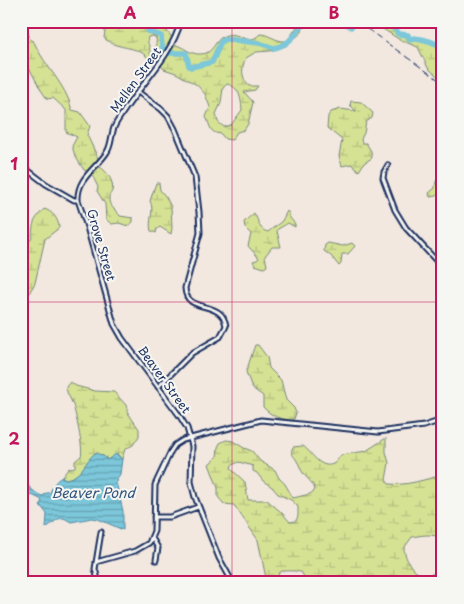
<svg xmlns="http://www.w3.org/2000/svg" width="464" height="604" font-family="'Playpen Sans',sans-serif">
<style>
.wetland{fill:url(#wetland-marsh);stroke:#788878;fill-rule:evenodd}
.water{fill:url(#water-rules);stroke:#558aa8}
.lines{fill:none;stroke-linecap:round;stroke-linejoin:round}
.river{stroke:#7bc7d9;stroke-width:5.5}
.minor-casing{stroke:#1b2f5e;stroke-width:7}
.minor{stroke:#f6f6f2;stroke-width:3}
.rail{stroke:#1b2f5e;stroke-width:1;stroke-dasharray:8 4;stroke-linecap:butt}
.grid{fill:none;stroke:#c2185b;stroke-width:1;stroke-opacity:0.55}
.labels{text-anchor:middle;stroke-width:4;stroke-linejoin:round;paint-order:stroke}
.street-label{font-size:12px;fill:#1b2f5e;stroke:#f6f6f2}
.water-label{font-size:14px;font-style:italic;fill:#33557d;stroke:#f6f6f2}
.neatline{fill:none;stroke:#c2185b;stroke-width:2}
.grid-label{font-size:16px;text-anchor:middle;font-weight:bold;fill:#c2185b}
</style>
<defs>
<pattern id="wetland-marsh" width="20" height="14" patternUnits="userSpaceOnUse" patternTransform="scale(1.25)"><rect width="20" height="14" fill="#d5e193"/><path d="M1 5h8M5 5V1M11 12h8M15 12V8" fill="none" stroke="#b6c181"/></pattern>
<pattern id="water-rules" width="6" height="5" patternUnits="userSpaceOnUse" patternTransform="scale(1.25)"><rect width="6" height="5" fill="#7bc7d9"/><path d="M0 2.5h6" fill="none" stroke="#64a2b3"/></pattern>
</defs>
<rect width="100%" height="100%" fill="#f2e8e0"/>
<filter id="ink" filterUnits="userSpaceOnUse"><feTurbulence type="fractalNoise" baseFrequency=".02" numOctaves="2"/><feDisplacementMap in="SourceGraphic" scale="10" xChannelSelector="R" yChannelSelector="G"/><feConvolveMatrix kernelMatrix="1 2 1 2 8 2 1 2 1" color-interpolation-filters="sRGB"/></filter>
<g filter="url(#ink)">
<path class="wetland" d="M21,21H24L30,39L34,42C44,66 66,84 72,110L80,112L90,126L87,135L98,158L96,162L87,171L84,170L75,156L72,146L77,137L66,132V110L53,98L47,99L41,90L27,64L24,51H21Z
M104,21H157L164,27L173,39L163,55C150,52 158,45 156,38L153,36L148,37C146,42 151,47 150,54L155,60L154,61C148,59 146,55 141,52C129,46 114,48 104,38L105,31Z
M302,21H310L303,28L302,32L286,46L270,51L256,52L246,58C241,67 241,78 249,86H258L255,90L244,92L253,102L248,124L244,130L237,132L232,140L225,139L221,134C209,133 211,127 206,117L210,107L205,94L197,85L176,73L164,69L161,66L167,55L176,45C184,47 191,55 201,54C214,54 214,40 224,36C240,29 246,48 260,34C269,34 276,42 286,41C293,35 295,27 302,21ZM227,84C240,87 241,99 242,110L231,125L224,127L218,122L216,114L221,103L223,88Z
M358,21H382L401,35L425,41L443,48V81L428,68L418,47L400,40L383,29Z
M351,101L361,102L373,113L372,118L366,122L364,133L361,139L362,143H366L371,151L372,158L364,163L359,171L351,164L342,166L339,156L342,140L327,128L328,116L331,112L340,109L356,111L350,105Z
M98,167H100C107,171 115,183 112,191C110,196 109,193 109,199C108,205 117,211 120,216L133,218V222L128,226L119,223L111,224L106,219L105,204L97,191L98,187L92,175Z
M443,173V191L436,196L430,197L429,193L435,188L436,181Z
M156,183H159L160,190L166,197L171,207L172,228L171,234L160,227L157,229L156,233L151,231C148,221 155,210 150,201Z
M44,209C52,211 59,219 59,228L45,239L35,283L25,300L21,299C21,277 19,256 32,237C33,222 33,221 44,209Z
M287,211L289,213L290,218L295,224V227L288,223L278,229L277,231L281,247H272L265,256L267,266L264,268L255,265L253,261L257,260L259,258L248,246L251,234L245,228L244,222L254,213C259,220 258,230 268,232L282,221Z
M328,243L343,246L352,243L355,246L348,254H342L341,264L339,266L331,256L324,251L325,245Z
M255,345H258L267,357L269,368L281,380L286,400L294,408L296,413L294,419C282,421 271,416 263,407V396L252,388L246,372Z
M70,382L76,386L95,391L114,392L126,405L128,413L139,429V436L133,445L125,449L122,459L117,454L108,460L102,455L90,458C85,468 77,478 65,479L62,477L68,469L75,467V461C76,460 80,457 81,456C84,449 75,412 73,405C70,397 67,395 66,387Z
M386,438V452L389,463L386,480L389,484C408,486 425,479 443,475V539C433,533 423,535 412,537L404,548C404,554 409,565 414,570C423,579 441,575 443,562V583H379L371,581L363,583H307L302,573C298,570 287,571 282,571L278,574L282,580L293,583H267L258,540L234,505L224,504L218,497V488L209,464L217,457L218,447L220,443L226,440L233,441L244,448L252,451L260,461L275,470L279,478L285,484L293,498L310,494L315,490C313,482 307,479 303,473C300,469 300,465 297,461C294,455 289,454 293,447L303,446C311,451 320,470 333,464C336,463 338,458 341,455L366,451ZM239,462L253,466V471L257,473L263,481L272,487L278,494L291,500L298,507V516L296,521L290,522L281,512L267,500H248L245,482L231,469L232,465Z"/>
<path class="water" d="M95,453L102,455L107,460L116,454L122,459L120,474L116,482L123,511V530L98,519L92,518L71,522L64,518L58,519L46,528L47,514L40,505L42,500L32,495L28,498V506L21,513V469L23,472L24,482C30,487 36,495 43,496L46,493H50C53,485 55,481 62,477L66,479C82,477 85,461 95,453Z"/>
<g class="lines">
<path class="river" d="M150,21L148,31L161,36L162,47L170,53H186L189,66L191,67L212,62L221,42L225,39L259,43L274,48C296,43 294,29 309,21
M342,21L351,27L356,21
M379,21L395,29L398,34L408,35L410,40L414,38C424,39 435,42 443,48"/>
<defs>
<path id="minor" d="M138,92L161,109L168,116L175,129L195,177L199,212L200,233L185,288C186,315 222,298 226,326L220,337L192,353L158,387
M21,165L46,184L74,200H78L87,227L114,324L122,338L179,415L187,428L192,446L191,482L195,497L219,558L233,583
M388,165L384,172L383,178L395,210L406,228L443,268
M78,200C77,178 96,169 107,152C111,146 111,138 113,131C114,125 119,119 122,114C142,82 170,59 181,21
M154,517H170L198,507
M152,538L158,548L156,560
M96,562L135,551L149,543L154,531L155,485L171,451L175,445L183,440L261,420L378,432L424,426L436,422L443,417
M99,583L95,569L101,532"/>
</defs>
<use href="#minor" class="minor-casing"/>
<use href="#minor" class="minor"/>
<path class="rail" d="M356,21L443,83"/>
</g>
</g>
<path class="grid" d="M232,21V583M21,302H443"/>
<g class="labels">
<g class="street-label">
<text transform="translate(136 80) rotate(-54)" y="4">Mellen Street</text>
<text transform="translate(101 245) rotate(74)" y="4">Grove Street</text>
<text transform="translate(164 380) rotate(54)" y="4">Beaver Street</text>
</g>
<g class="water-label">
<text x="93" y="498">Beaver Pond</text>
</g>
</g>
<rect width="464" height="604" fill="none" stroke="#f6f6f2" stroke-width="55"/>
<rect x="28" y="28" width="408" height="548" class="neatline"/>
<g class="grid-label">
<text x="130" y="19">A</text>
<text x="334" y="19">B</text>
<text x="14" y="170">1</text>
<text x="14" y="445">2</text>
</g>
</svg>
